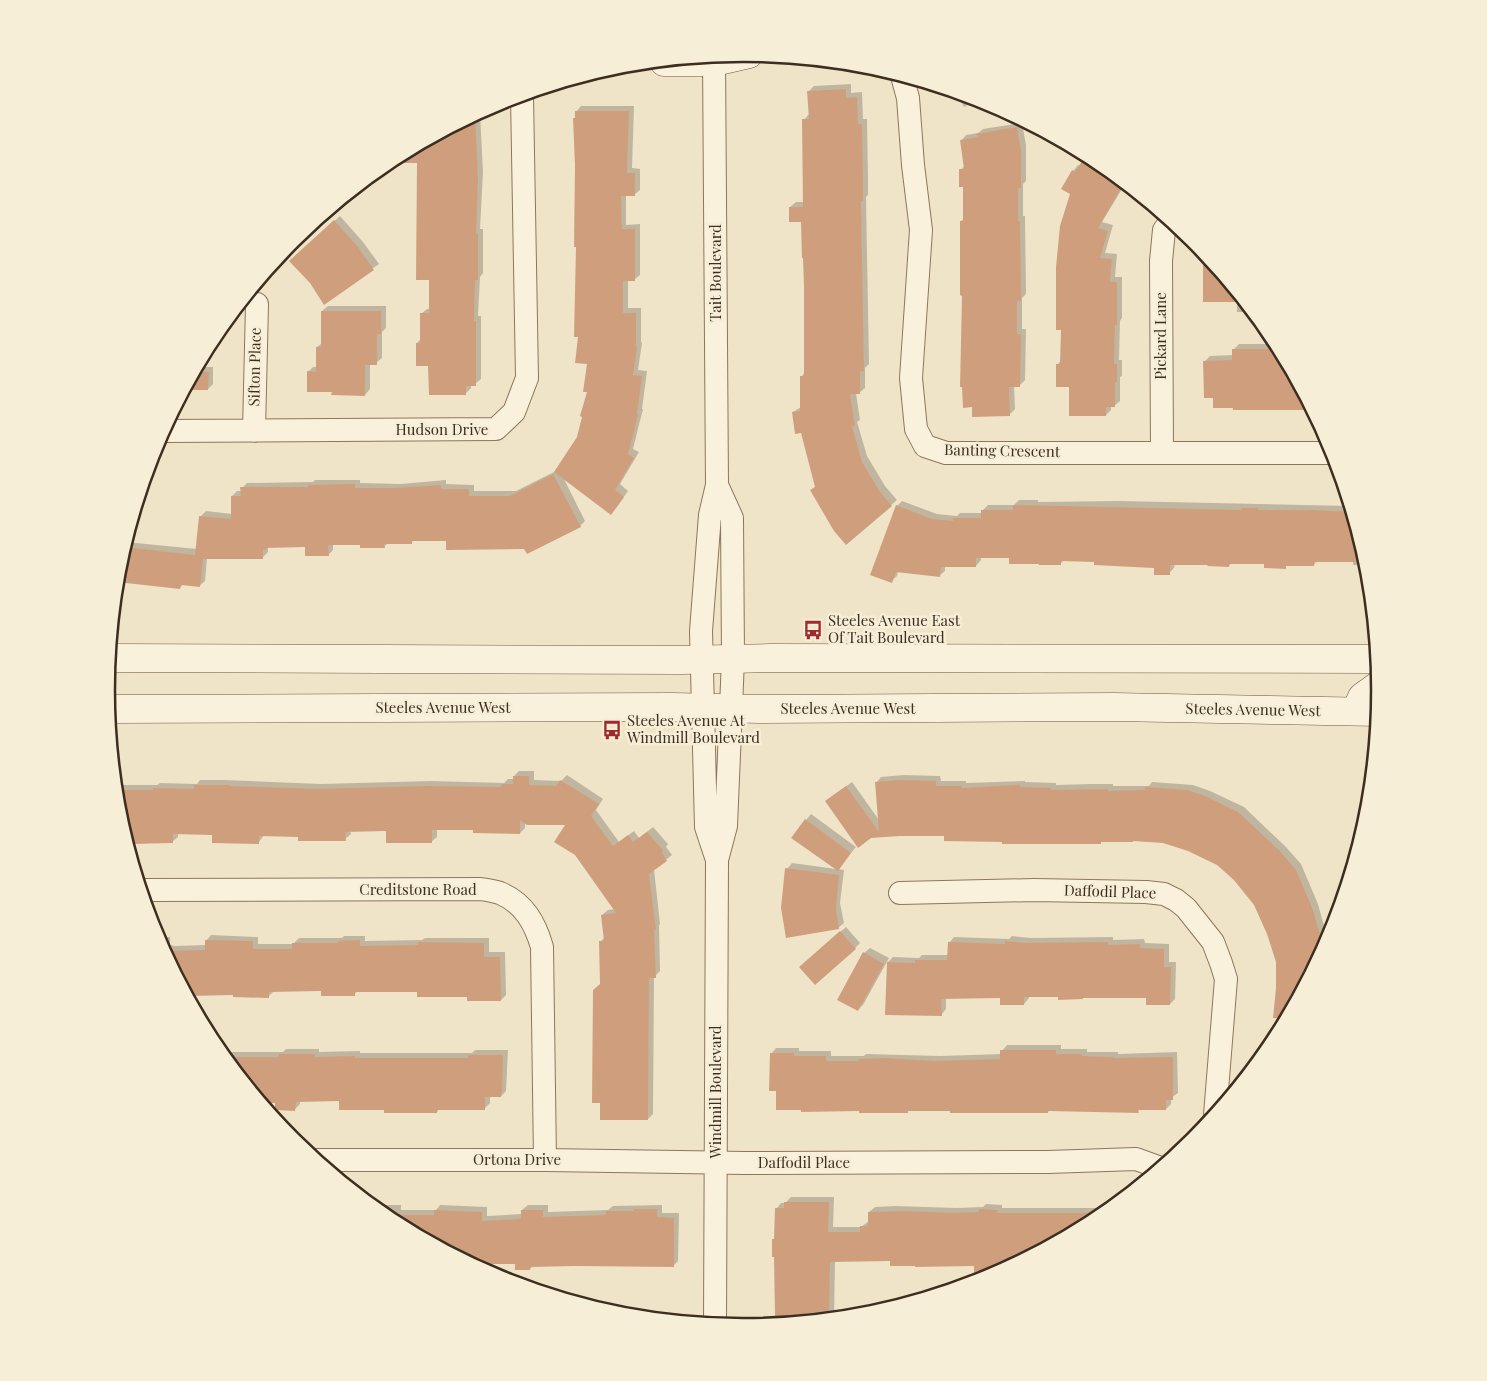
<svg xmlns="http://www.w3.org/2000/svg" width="1487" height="1381" font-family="'Playfair Display',serif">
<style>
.shadow{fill:#0003}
.building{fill:#cf9f7d}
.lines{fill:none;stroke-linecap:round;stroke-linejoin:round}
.street-casing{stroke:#8d765c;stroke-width:24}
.secondary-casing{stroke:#6f573f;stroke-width:29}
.street{stroke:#faf1dc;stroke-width:22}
.secondary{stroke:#faf1dc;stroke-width:28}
.labels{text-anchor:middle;stroke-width:5;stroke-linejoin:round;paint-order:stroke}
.street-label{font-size:15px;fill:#3d2e20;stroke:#f7eed8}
.poi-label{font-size:15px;fill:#3d2e20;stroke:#f7eed8;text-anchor:start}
.rim{fill:none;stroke:#3d2e20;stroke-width:2.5}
</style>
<rect width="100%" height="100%" fill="#f0e4c8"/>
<path class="shadow" d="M851,84V93L862,92L863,119H867L868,177V195L866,197L869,364L865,368V388L859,393H856L860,420L857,422L867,456L885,486L897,500L847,543L812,490L816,486L802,432L793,412L801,407V377L805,372L806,313L803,221L790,207L796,202H805L804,120L809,114V91L814,86Z
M957,93L978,99L964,107Z
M581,106H634L632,168L640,169V190L634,195H626V225L640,224V275L634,280H628V308H641V342L642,343L638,370L647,371L642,409H643L633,449L639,452L620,484L628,491L616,508L563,477L585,521L580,526L525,548L447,540H414L412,542L388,543L384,547L362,544H333V550L328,555L307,546L268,547V552L263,557L207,558L205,581L199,586L183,584L180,588L119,566L126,542L197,549L201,516L206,511L232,514V496L237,491H242V488L247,483L313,482L315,480H360V483L401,484L446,480V484L474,485V491H516L556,471L578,438L588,391V363L579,335L574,119L576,117V112Z
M480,113L483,172L480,229H483V273L480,277L478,316H481V379L475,384L471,385V388L466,393L429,365L417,343L421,339V314L427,309H430L431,279L418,163L389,162Z
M1022,123L1026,145V181L1023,184V216H1025L1026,294L1022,298V329H1026L1025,380L1020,385H1014L1015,409L1009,415L973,406L963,385L961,221L964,219V186L961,170L965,165L961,141L966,135L978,133L983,129Z
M1097,161L1125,184L1102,222L1113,225L1105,253L1117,254L1115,277H1122V318L1120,321L1119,360H1122V376L1120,377V401L1114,406H1111V410L1106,415L1071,386L1058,364L1061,360L1072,194L1063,188L1073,171L1078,165L1080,166Z
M340,216L363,242L379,264L324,303L296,256Z
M290,245L289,256L284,262L276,261Z
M1210,260L1252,312H1237V301Z
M328,306H386V328L382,332V358L376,363H370V389L365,395L333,390L308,372L313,367H317V347L322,343V311Z
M1239,344H1277L1310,407L1308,408L1214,397L1205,361L1210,356L1234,355V349Z
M200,363V367H213V384L208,389H187L185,391Z
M1019,500H1038V502L1119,501L1350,506L1368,565H1353V561H1317L1314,565H1287L1285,567L1266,563H1231L1229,566L1209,563H1175L1174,568L1169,573L1155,566L1095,561L1064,560L1060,564L1011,557H981V560L976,566H945V571L939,576L898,571L897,576L891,581L897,506L902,501L937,514L957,516L960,513H982V511L988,505H1014Z
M519,771H534V780L561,781L567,775L603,799L596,810L619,842L634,831L639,838L653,827L668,844L666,847L672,855L654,869L660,924L659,925L660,971L654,977L653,1114L648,1119L601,984L600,942L605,937L602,915L608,910L615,909L567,824L525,822V828L520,833L474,829L437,828V837L431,842L388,830H350L351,834L345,839L299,835H264L259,842L213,833H178V837L172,842L128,844L119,814L116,785H157L160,783L197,784L200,780H224L321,784L431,781L504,783L508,779H514V776Z
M904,775L940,776L941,781H966V783L1025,781V782L1056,783V785L1090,784H1113V786H1149L1152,782L1193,785L1210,791L1244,807L1285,846L1301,864L1318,904L1328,941L1275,1040L1278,1017L1277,962L1269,934L1255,905L1234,880L1218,864L1189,850L1163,842L1134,840H1003L945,834L899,835L871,837L826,801L852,782L879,820L876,783L881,777Z
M811,814L856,847L838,869L844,870L840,903L844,923L838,928L787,869L792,863L836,869L806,820Z
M846,927L860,943L855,948L806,962Z
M211,935L258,937V944H293L299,938H342L344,936H365V941L422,940L425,938H489V952H505L506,995L501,1000L418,990L358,991L354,994L322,990L274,991L268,997L234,994L188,995L157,937H170V945L175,946L206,945V941Z
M1012,936L1031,938L1113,937V940L1144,939L1145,943L1169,944V962H1176L1175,999L1170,1004L1147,997L1029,996V998L1024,1004L1001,997L946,998V1009L941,1015L888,962L893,957L919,958L922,955H949V943L954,937L1009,939Z
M870,948L889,958L863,1005L857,1010L864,953Z
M1007,1045H1061V1049H1087V1052H1118V1054L1177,1052L1178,1093L1171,1098V1104L1166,1109H1140L1138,1111L1050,1110L1048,1112L910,1109L907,1112L802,1109L777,1090L771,1054L776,1048H799V1051H831V1056H864L866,1054L940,1056L1002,1054V1051Z
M286,1049H319V1052L360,1051V1053H472L475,1050H508L506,1091L501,1096H490V1103L484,1109H439L437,1112L340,1100H300V1104L295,1109L276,1102H261L221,1052H283Z
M791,1197H834L833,1227H861L869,1221V1212L875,1207L895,1206L957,1208L983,1207L986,1204L1002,1205V1208H1112L1097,1220L1011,1266L891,1260L835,1261L834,1318L776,1324L775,1256L773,1240L775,1237L776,1209L781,1203H785Z
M371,1205H401V1210H436L440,1205L487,1207V1216L522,1214V1210L528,1205H548V1212L608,1210L613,1206L662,1205V1213H679L678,1261L673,1266H533L530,1269L516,1262L470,1263L390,1220Z"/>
<path class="building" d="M846,89V98L857,97L858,124H862L863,183V201H861L864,371H860V394H850L855,426H852L862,462L880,492L892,506L846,545L834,531L810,490L815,487L801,433L795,434L792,412L800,411V376H804V286L803,258H802L801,222H789V207H803L802,119H809L807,91Z
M575,111H629L627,173H635V196H621L622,229H635V281H623V313H636V347L637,348L633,375L642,376L637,414L638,415L628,454L634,458L615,490L624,497L611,515L554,472L577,437L582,417L580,416L587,392H583L587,364L575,363L578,337H574L576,247H574L575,164L573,118H575Z
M475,115L478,178L476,234H478V280H475L474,321H476V386H466V395H429L428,366H416V343H420V313H429V280H416L417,163H388Z
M1017,127L1021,151V188H1018V221H1020L1021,301H1017V334H1021L1020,387H1009L1010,416L972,417V407L963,408L962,387H960L962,296L960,295V221H963V187H959V169H964L960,140L978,137L976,134Z
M1086,155L1098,161L1124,183L1098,228L1108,231L1100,258L1112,259L1110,282H1117V325H1115L1114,364H1117V382H1115V407H1106V416H1069V387H1056V364H1060L1061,330H1056V267L1060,226L1070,194L1061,189L1072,170L1075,172Z
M334,220L358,247L374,270L324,305L310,283L289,261Z
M1203,252L1217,268L1245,302H1203Z
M321,311H381V334H377V365H365V396L331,395L332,392H307V371L316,372V347H321Z
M1232,349H1279L1312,410H1233V408H1213V398H1204L1203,361L1232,360Z
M195,372H209L208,390H186Z
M553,474L581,527L527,554L524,549L446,550V541H412V544H384L385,548H360V545H328L329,556H305V547L266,548V550L263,549V559H203L200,587L181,585L180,589L117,582L119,566L125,547L195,555L199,516L231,519V496H241L240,487H308V485L355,484V488H395L441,485V489H469V496H510Z
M896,505L932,519L953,521V518H981V510H1013V505L1242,510L1241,508H1258V510H1314L1352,512L1367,562H1314V566H1286V569L1264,568V564H1229V567L1207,566L1208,565H1170V575H1154V568L1094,565V562L1061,561V565H1039V564H1009V558H976V567H941L940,577L896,572L892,583L870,575Z
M513,776H529V785L556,786L560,780L599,804L591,816L613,846L628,835L633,842L647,832L663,850L662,853L667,861L649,874L656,930H654L656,978H649L648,1120H600V1103H592L593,990L600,984L599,941H604L601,915L616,913L575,855L554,842L565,825H527L520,820V834L473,833V830H432V843H386V831L345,832L346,841H298V837L259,836V844L212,843V835L173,834V843L128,844L119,814L117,799V790H153V788L194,789V785H229V786L315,789L425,786L501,787L502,784H513Z
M898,780L936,781V786H961V788L1020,785V787L1051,788V790L1108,789V791L1145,790V787L1187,790L1205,796L1238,812L1280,851L1296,870L1313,910L1324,949L1286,1019L1273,1018L1276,988V962L1267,934L1254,905L1234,880L1217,865L1188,851L1163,843L1133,841V842H1101V844H1002V842L944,841V836H899L871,838L858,848L825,801L846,786L879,832L875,782Z
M805,819L851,853L838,871L791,838Z
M785,868L839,875L836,909L839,929L786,938L781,908Z
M840,931L856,949L815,985L799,967Z
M205,940L253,941V949H292V943H338V941L360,940V946L418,945V942L484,943V957H500L501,1001H467V997H417V992H355V996H321V991L269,992V998L233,997V995L188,996L164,951L205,950Z
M1005,941L1025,943L1108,942V945L1140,944V948L1164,949V967H1171L1170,1005H1146V998H1083V999L1058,1000V997H1024V1005H1000V998L941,999L942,1016L885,1015L887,962L915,963V960H947L948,942L1005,944Z
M863,952L884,964L858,1011L837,1000Z
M1000,1050H1056V1054H1082V1056L1113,1057V1058L1173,1057V1100H1166V1110H1138L1139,1113L1048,1111V1113H950V1111H908V1113H859V1111L801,1112V1110H776V1091H769L770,1053H794V1056H826V1061H859V1059L884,1058L934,1061L1000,1059Z
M279,1054H315V1057L355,1056V1058H468V1055H503L502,1091L501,1097H485V1110H437V1113H384V1110H339V1101L296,1102L295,1111L275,1110V1103H262L225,1057H279Z
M784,1202H829L828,1232H860V1226H868V1212L907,1211L951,1213L979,1212V1209L998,1210L997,1213H1106L1097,1220L987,1279L974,1283V1266L915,1267V1266H890V1261L830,1262L829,1314L775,1316L774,1257H772V1239H774L775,1208H784Z
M634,1209H657V1217L674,1218V1267L575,1266L530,1267V1270H515V1264H472L390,1220L384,1215H434V1210L482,1212V1221L521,1219V1210H543V1217L606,1215V1211H634Z"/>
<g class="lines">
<defs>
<path id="street" d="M714,57L717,485L710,515L701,631L706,827L717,860
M902,76L908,98L913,165L921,230L911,378L916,429L925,446L946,453H1334
M163,431L496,429L514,412L527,378L522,96
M254,431L257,304
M1162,452L1161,261L1164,230L1171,221
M142,890L481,889C487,890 494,891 500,893C524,903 535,923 542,947L545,1160
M900,893L1034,890L1146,892L1164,894L1176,900L1186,908L1213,942L1221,963L1226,979L1215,1115
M317,1160H545L745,1163L1048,1162L1136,1159L1161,1168
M715,1324L717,860L726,826L733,659L732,518L717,485"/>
<path id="secondary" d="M664,62H714L749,54
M110,658L682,660L771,658L1377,659
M109,709L673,707L760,709L1114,707L1378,712
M1356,711L1362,697L1380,684"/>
</defs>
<use href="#street" class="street-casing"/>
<use href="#secondary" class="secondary-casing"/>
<use href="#street" class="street"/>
<use href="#secondary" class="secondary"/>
</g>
<defs>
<symbol id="bus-bare" viewBox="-9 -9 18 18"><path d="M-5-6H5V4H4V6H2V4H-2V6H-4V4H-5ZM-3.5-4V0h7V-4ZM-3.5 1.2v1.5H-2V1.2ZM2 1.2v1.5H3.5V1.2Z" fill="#9e2a2b" stroke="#f7eed8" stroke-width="2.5" paint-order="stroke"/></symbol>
</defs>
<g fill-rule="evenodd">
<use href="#bus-bare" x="799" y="616" width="28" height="28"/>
<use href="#bus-bare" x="598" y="716" width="28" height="28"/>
</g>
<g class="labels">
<g class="street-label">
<text transform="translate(716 273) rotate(-90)" y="5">Tait Boulevard</text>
<text transform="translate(1161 336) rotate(-90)" y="5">Pickard Lane</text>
<text transform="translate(255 367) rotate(-89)" y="5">Sifton Place</text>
<text x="442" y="435">Hudson Drive</text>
<text transform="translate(1002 451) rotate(1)" y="5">Banting Crescent</text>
<text x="443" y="713">Steeles Avenue West</text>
<text x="848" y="714">Steeles Avenue West</text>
<text transform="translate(1253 710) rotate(1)" y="5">Steeles Avenue West</text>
<text x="418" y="895">Creditstone Road</text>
<text transform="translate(1110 892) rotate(2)" y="5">Daffodil Place</text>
<text transform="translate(716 1092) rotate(-90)" y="5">Windmill Boulevard</text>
<text x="517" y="1165">Ortona Drive</text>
<text x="804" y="1168">Daffodil Place</text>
</g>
<g class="poi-label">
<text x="828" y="626">Steeles Avenue East<tspan x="828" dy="17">Of Tait Boulevard</tspan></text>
<text x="627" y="726">Steeles Avenue At<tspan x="627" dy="17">Windmill Boulevard</tspan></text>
</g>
</g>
<path d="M0 0H1487V1381H0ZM115 690a628 628 0 1 1 1256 0a628 628 0 1 1-1256 0Z" fill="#f7eed8" fill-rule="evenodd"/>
<path class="rim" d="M115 690a628 628 0 1 1 1256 0a628 628 0 1 1-1256 0Z"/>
</svg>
